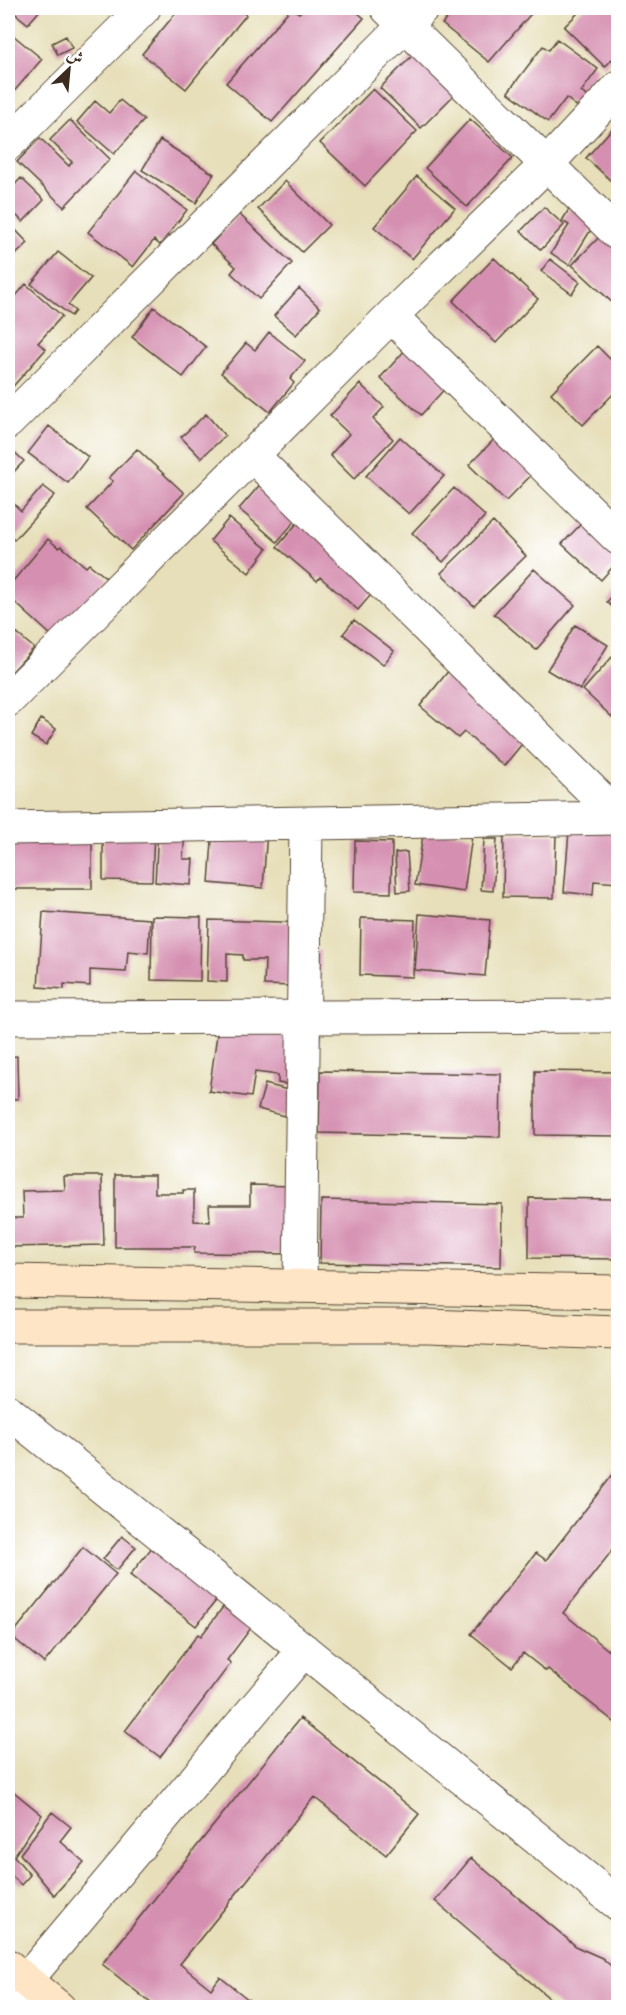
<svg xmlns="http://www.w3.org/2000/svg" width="626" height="2015" font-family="'IM FELL French Canon',Amiri,serif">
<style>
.building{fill:#d590b1}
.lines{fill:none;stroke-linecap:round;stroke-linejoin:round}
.street-casing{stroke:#554535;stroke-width:35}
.secondary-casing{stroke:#554535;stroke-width:35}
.street{stroke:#fff;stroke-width:33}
.secondary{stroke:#fee5c5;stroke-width:33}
</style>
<rect width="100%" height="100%" fill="#fff"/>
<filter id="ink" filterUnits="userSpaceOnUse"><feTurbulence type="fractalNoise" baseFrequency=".0167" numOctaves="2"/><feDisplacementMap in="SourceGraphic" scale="12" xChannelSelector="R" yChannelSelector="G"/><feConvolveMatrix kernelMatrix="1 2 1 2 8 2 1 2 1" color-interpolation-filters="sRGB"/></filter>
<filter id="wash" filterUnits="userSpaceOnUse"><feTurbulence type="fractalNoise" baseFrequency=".008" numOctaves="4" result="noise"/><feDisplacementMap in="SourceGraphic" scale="24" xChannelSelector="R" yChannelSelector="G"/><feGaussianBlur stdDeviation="1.35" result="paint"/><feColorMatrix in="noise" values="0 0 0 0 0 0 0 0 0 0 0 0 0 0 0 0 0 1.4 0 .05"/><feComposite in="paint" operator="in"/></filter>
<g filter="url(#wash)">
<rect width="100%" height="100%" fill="#e7dfb9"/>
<g id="blocks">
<path class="building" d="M14,8H42L28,24L12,11Z
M180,8H237L246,15L186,89L142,54Z
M291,8L299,13L304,8H352L364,18L272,122L226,83Z
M456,8H536L489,62L442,24Z
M583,8H618V53L605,67L564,27Z
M8,31L42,59L11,95L8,92Z
M66,36L72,48L58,55L52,43Z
M557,39L598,69L581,92L587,96L579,108L566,98L548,122L508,92L543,46L549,50Z
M414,54L454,95L421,128L380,88Z
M373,89L417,131L365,186L320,143Z
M120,100L144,120L114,154L77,122L95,101L109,113Z
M470,119L513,158L467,207L425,168Z
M70,120L110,159L64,207L17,162L40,138L69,166L72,162L50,140Z
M618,122V187L586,158Z
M160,140L214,174L196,203L142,170Z
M136,171L187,210L160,245L154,240L133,267L88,232Z
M417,176L455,208L412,259L374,227Z
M21,178L44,200L23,222L8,207V192Z
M285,181L329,225L302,252L258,209Z
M572,204L597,220L569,265L551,253L569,225L562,221Z
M544,207L564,225L541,250L521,231Z
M239,214L292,263L259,299L231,273L236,267L211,244Z
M8,222L28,243L8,262Z
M606,230L618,242V303L616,306L572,265Z
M58,252L91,278L68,305L75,311L71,316L31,284Z
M494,258L538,299L496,343L453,301Z
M550,259L580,282L572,294L541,271Z
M26,284L62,316L38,343L46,349L8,392V305Z
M299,288L320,308L296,335L274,316Z
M154,307L206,347L183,377L132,337Z
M269,332L305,361L290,379L294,383L270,412L221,373L246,343L255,350Z
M417,337L458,374L421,415L380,378Z
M597,346L618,367V389L583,425L551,393Z
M360,384L384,407L373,419L393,439L354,479L330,455L349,434L330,416Z
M206,414L225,436L201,458L181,437Z
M49,426L88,457L68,483L28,453Z
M507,426L544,462L506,501L469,465Z
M400,437L444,476L409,514L366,476Z
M11,449L24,461L8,478V453Z
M137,449L184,493L131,550L87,509L113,481L109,478Z
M276,466L314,499L277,542L239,509Z
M43,486L55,495L14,540L8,534V498L21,511Z
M454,488L485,516L443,562L412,533Z
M596,508L618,547V561L601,580L562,544Z
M309,509L387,576L358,610L320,577L317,581L277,547Z
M229,518L267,549L249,573L210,541Z
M493,522L526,556L474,606L441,573Z
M48,539L59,548L61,546L86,567L89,564L108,579L53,637L8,596V587Z
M534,569L575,605L536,650L494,614Z
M618,589V612L607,602Z
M354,620L394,651L383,665L343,634Z
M575,625L608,645L580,690L547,670Z
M8,626L34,648L8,676Z
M612,657L618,662V710L612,717L583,690Z
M458,659L540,722L504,766L464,732L458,738L420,706Z
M41,719L56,729L46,745L31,736Z
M570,819L618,822V883L594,881L593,895L564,892Z
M8,826L92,827V889H8Z
M213,826L267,830L263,888L209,883Z
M424,829L472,836L464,892L415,885Z
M103,830L154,831L152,881L103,880Z
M158,830L185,832L183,859H193L191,885L155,882Z
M504,833L556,834L554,898L503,897Z
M484,839H497L493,891L481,890Z
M355,841L392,842L391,893L354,892Z
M407,852L410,891L397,892L395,853Z
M43,912L150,919L148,953L128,951L126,972L90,970V986L64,984V989L38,987Z
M419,914L490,920L485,976L415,970Z
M152,916L201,917L200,981L151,980Z
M361,918L415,920L413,977L360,975Z
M209,920L313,923V951H321L320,987L264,985L265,960H243V955L227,954V982L207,981Z
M219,1020L320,1034L312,1088L278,1083V1075L255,1072L251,1097L209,1091Z
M17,1056L18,1099H8V1057Z
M320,1071L501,1074L500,1137L319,1133Z
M535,1071L618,1072V1136L535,1135Z
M265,1084L299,1093L292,1118L258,1109Z
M115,1175H155V1193H183V1190H194V1221L210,1222L209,1205H250V1185L294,1186V1254L194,1253L195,1247H115Z
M64,1176H102L104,1245L8,1247V1218H23L22,1191L65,1190Z
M529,1198L618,1199V1259L529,1258Z
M321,1200L502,1204L501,1267L320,1263Z
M618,1468V1543L563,1613L618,1658V1725L548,1669L546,1671L523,1653L512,1667L471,1634L536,1553L546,1560Z
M122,1536L136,1547L117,1570L103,1559Z
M157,1541L222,1593L196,1626L130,1575Z
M83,1547L116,1574L44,1663L11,1636Z
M223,1607L251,1628L227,1660L231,1663L160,1757L125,1731L198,1634L201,1636Z
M300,1718L419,1814L386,1855L314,1797L180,1964L211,1989L220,1977L259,2008H157L102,1964Z
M8,1787L42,1815L14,1856L30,1875L21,1885L8,1872Z
M52,1812L71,1827L60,1841L84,1862L54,1895L20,1854Z
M471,1858L577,1947L602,1958L618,1972V2008H561L435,1901Z"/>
</g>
</g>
<g filter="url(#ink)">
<use href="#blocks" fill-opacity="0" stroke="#554535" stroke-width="1.5"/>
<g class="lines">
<defs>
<path id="street" d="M387,8L618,234
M8,144L144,8
M391,316L618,538
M8,422L422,8
M252,455L618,816
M8,700L391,316L547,164L618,88
M8,828L618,818
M8,1018L618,1016
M300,1286L306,824
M8,1411L618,1904
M8,2002L304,1650"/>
<path id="secondary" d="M8,1281L618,1292
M8,1326H428L618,1333
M8,1966L59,2008"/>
</defs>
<use href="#street" class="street-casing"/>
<use href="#secondary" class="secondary-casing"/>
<use href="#street" class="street"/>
<use href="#secondary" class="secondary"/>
</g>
</g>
<rect width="626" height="2015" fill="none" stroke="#fff" stroke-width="30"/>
<g transform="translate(69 69) rotate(26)" stroke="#ffffff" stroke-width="4.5" paint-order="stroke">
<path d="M0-4.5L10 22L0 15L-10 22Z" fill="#3b2a1e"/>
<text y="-9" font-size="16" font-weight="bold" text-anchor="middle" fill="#3b2a1e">ش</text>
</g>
</svg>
